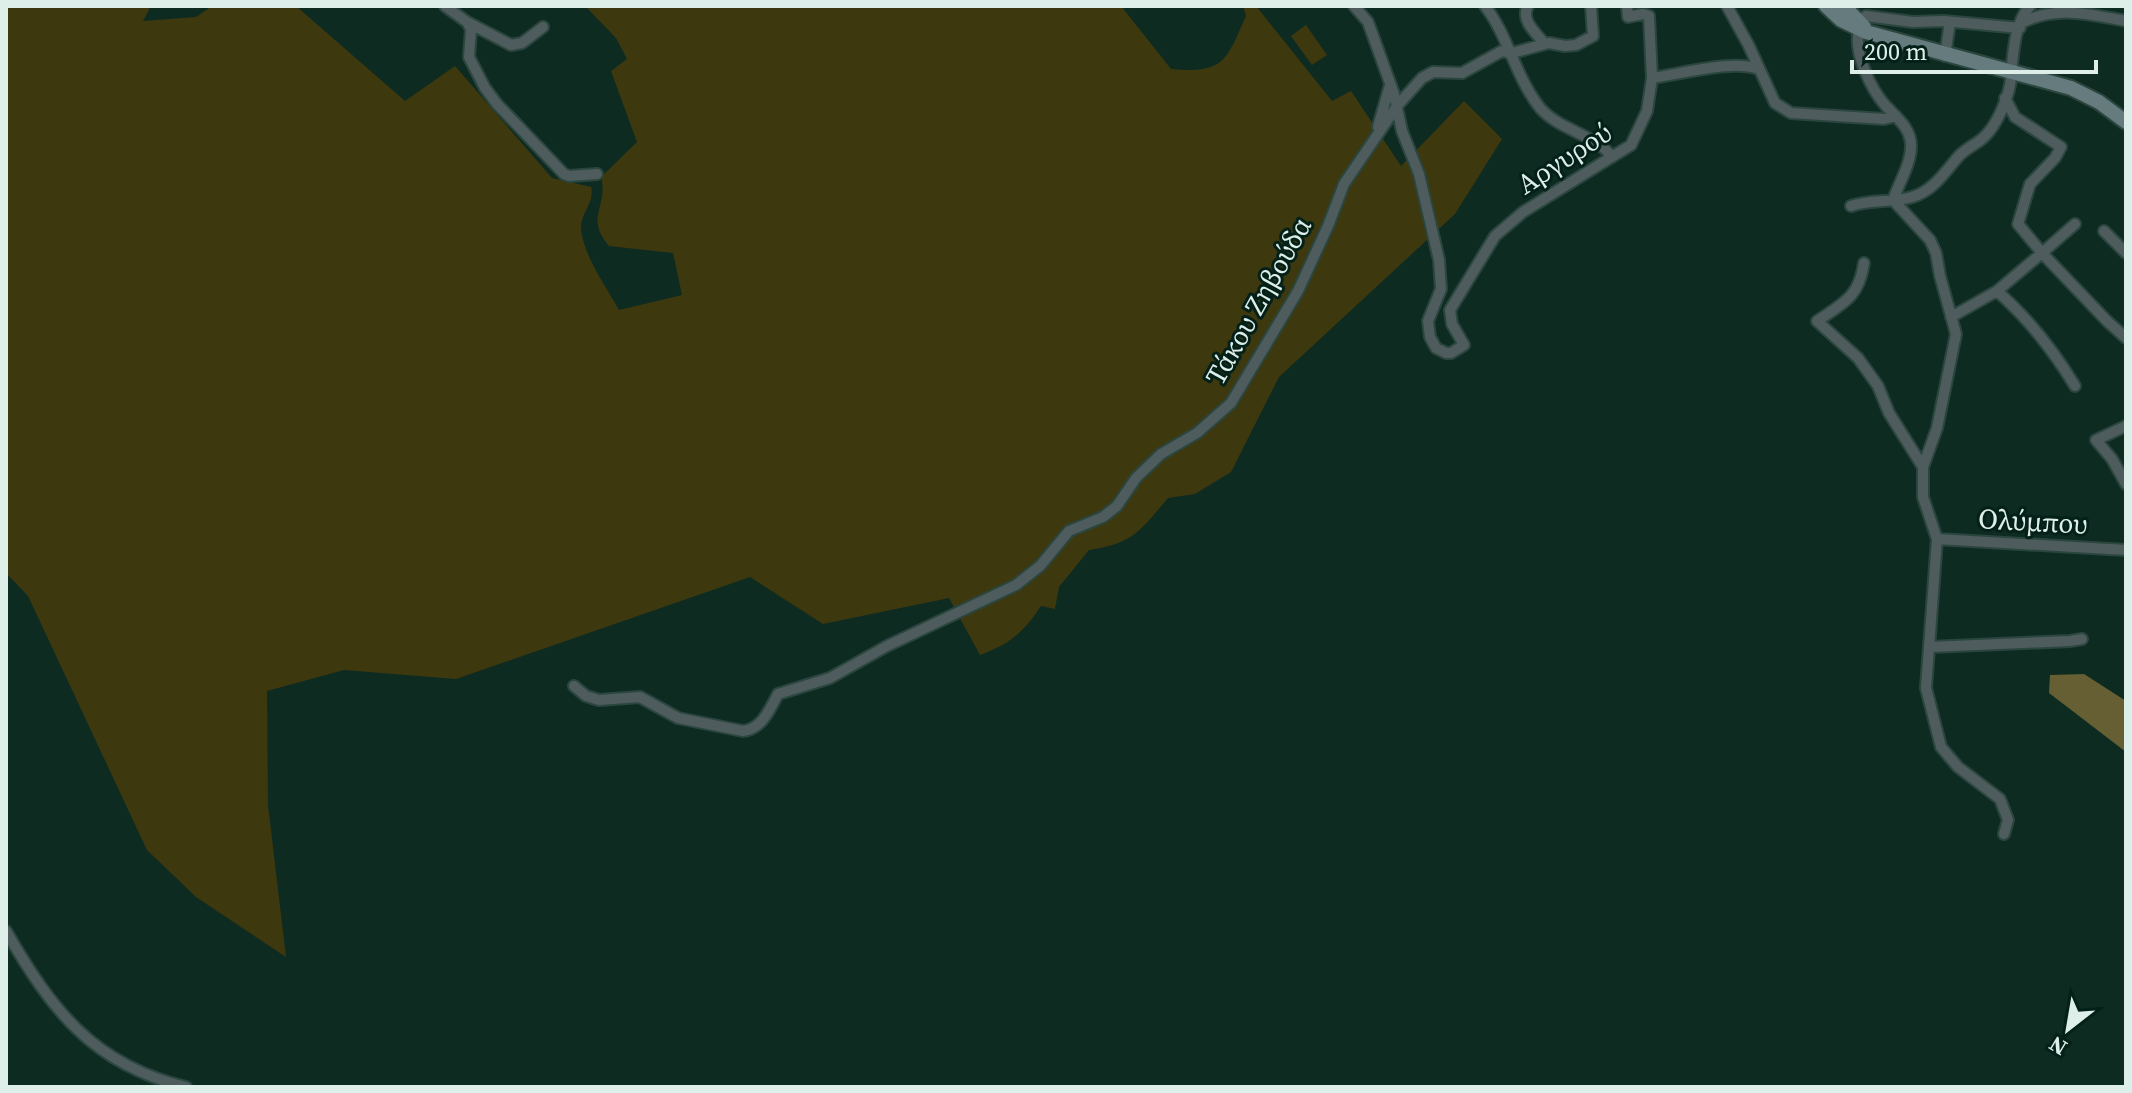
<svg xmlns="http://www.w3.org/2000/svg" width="2132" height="1093" font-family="'Source Serif 4',serif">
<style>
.green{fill:#3e380f}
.forest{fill:#655f33}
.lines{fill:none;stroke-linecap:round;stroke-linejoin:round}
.street-casing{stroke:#2b463e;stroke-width:14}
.secondary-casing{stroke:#2b463e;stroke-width:18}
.street{stroke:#4e5c5e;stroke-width:10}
.secondary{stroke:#657b7e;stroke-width:14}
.labels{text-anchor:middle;stroke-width:6;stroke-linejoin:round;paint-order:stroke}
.street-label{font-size:28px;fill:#deeee8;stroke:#042119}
</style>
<rect width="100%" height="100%" fill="#0e2b22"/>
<path class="green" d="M6,6H151L143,21L196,17L212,6H296L405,101L455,66L552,178L591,187C595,203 580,213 581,229C584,257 606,286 619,310L682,295L673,253L609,246C584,217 609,206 601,177L637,142L611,71L627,59L616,38L585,6H1121L1171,69C1224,74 1226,61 1246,16L1243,6H1256L1332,101L1351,91L1401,166L1464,101L1502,139L1455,214L1279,377L1231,472L1195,494L1168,498C1140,531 1134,543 1089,550L1059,587L1055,609L1041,606C1023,633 1011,643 980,655L949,598L823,624L750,577L456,679L344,670L267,691L268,805L286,957L196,897L147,850L28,596L6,573Z
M1306,25L1327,55L1312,65L1291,36Z"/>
<path class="forest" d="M2084,674L2126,701V752L2049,693L2050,675Z"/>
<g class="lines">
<defs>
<path id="street" d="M445,6L467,22L471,29L469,57L485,88L497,104L564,174L569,176L597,174
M1354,6L1368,22L1394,94L1402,131L1419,174L1439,260L1441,289L1428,321L1430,337L1436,348L1446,353H1451L1464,345L1452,324L1450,310L1495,236L1523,212L1631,145L1647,111L1652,78C1681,74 1733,59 1759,69
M1485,6C1509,37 1516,79 1541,109C1560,130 1596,135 1612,157
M1528,6C1520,20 1536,33 1545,44
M1627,6L1628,17L1643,14L1649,16L1652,78
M1727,6L1749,46L1775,103L1791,113L1884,119L1896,116
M1858,21L1866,16L1913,22L1944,21L2020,28
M467,22L511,45L522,43L543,27
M2021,23C2057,5 2088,14 2126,21
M1859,30C1853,52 1871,89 1885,105C1897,118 1911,128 1911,146C1911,164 1899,183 1893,200L1930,240L1936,253L1940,276L1956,334L1937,428L1923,467V497L1937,539L1926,688L1941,747L1958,767L2000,799L2008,820L2004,834
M1945,56L1950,22
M2005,98L2015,117L2061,147L2055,158L2030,184L2018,224L2042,253L2075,224
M1378,127L1390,85
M1851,206C1872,199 1892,203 1912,197C1933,191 1945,172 1958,157C1965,149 1975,145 1983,138C1997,126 2010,95 2011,77C2013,55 2014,23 2030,6
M2104,231L2126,253
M1864,263C1859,297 1844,303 1817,321L1858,358L1878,386L1889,413L1923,467
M1997,291C2029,319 2053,350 2075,386
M1951,317L1997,291L2042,253L2107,321L2126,338
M2126,426L2096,440L2112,459L2126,484
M1937,539L2126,550
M1930,647L2070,641L2082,639
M574,686L586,696L599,700L640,697L678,718L743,731C762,729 770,709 778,694L830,678L887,646L1016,585L1040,566L1069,531L1103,517L1117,506L1136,478L1161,454L1197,433L1231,403L1298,291L1328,226L1344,184L1397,106L1422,78L1433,72L1462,73L1502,51L1512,53L1549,43L1565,46L1576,45L1593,36L1591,6
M6,931C51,1009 93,1065 186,1087"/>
<path id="secondary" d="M1826,6L1841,20L1866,32L2071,88L2099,102L2126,122
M1844,6L1864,27"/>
</defs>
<use href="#street" class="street-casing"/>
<use href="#secondary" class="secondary-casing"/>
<use href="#street" class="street"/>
<use href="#secondary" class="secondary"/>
</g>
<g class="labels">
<g class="street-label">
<text transform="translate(1564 158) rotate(-33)" y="10">Αργυρού</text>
<text transform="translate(1258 301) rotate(-61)" y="10">Τάκου Ζηβούδα</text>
<text transform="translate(2033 521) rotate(3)" y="10">Ολύμπου</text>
</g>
</g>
<rect width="2132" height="1093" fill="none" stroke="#deeee8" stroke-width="16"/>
<g transform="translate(2068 1029) rotate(211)" stroke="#042119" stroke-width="6" paint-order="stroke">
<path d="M0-6L14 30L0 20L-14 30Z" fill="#deeee8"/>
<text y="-12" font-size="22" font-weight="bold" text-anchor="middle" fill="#deeee8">N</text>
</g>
<path d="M1852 60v12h244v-12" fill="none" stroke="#deeee8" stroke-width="4"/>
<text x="1864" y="60" font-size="24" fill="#deeee8" stroke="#042119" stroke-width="6" paint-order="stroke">200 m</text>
</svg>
